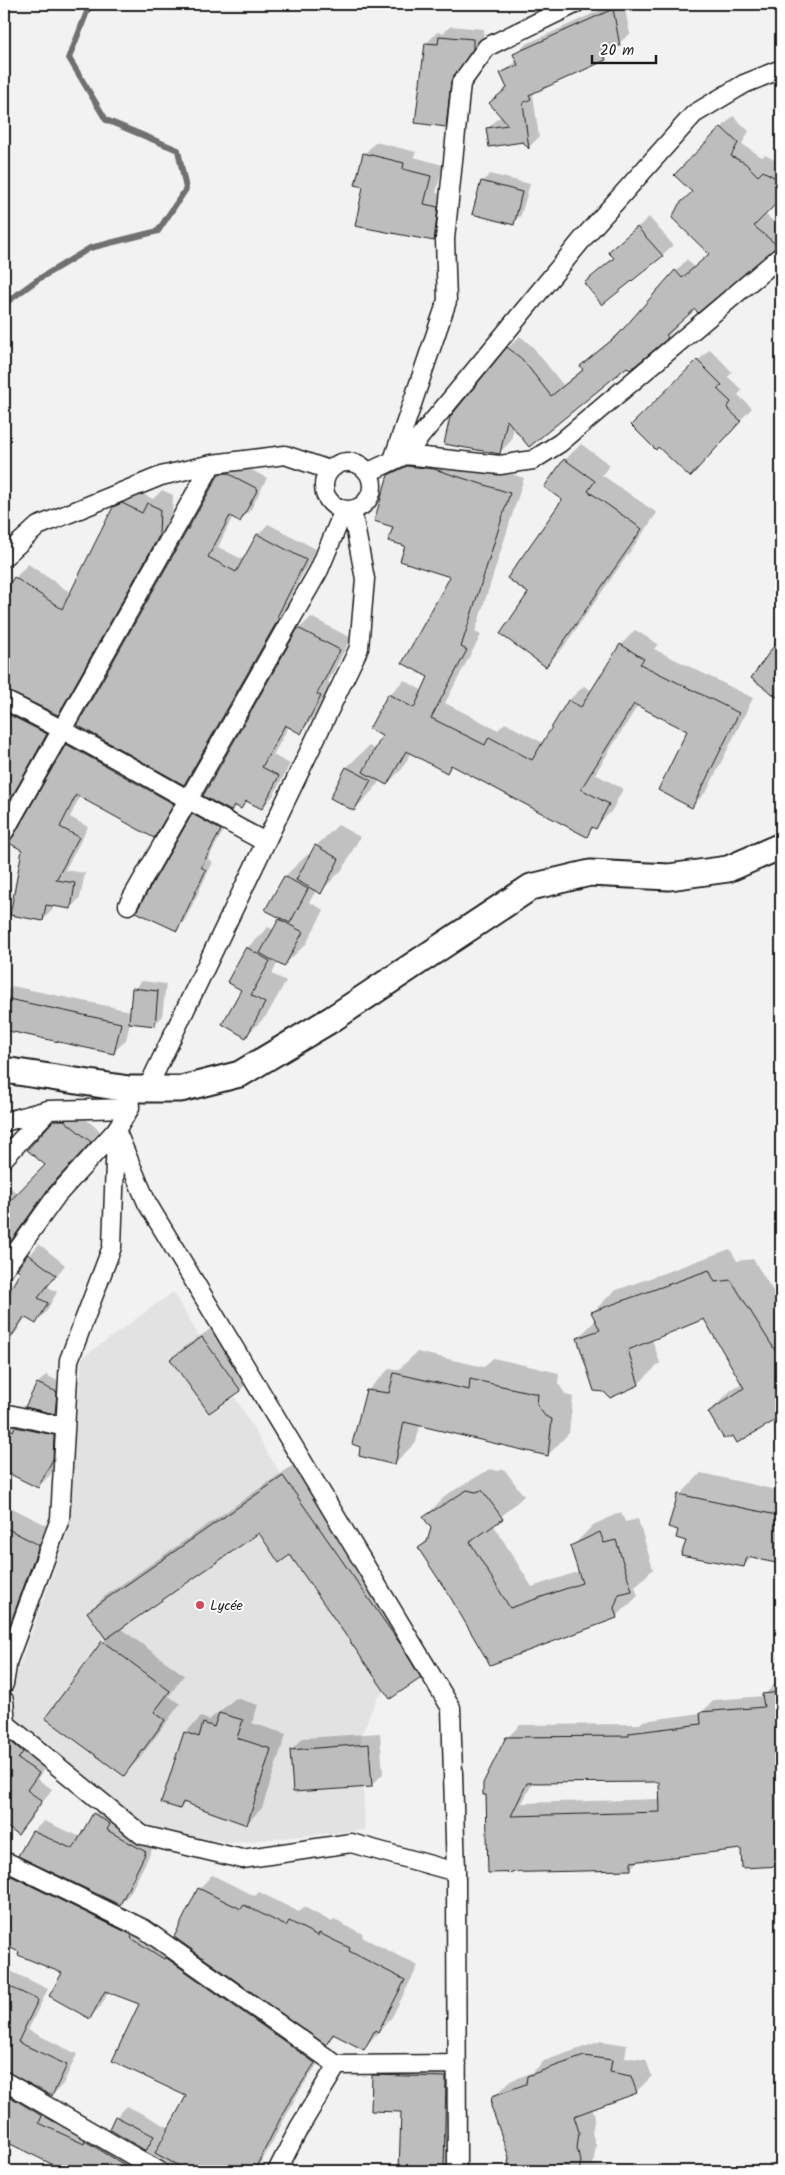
<svg xmlns="http://www.w3.org/2000/svg" width="785" height="2175" font-family="Kalam,sans-serif">
<style>
.built{fill:#e2e2e2}
.shadow{fill:#0003;fill-rule:evenodd}
.lines{fill:none;stroke-linecap:round;stroke-linejoin:round}
.stream{stroke:#707070;stroke-width:6}
.building{fill:#bdbdbd;stroke:#1c1c1c;fill-rule:evenodd}
.street-casing{stroke:#1c1c1c;stroke-width:21}
.secondary-casing{stroke:#1c1c1c;stroke-width:29}
.street{stroke:#fff;stroke-width:18}
.secondary{stroke:#fff;stroke-width:25}
.poi-dot{fill:#d1495b;stroke:#fff;stroke-width:2}
.labels{text-anchor:middle;stroke-width:4;stroke-linejoin:round;paint-order:stroke}
.poi-label{font-size:14px;fill:#1c1c1c;stroke:#fff;text-anchor:start}
</style>
<rect width="100%" height="100%" fill="#f2f2f2"/>
<filter id="ink" filterUnits="userSpaceOnUse"><feTurbulence type="fractalNoise" baseFrequency=".02" numOctaves="2"/><feDisplacementMap in="SourceGraphic" scale="10" xChannelSelector="R" yChannelSelector="G"/><feConvolveMatrix kernelMatrix="1 2 1 2 8 2 1 2 1" color-interpolation-filters="sRGB"/></filter>
<g filter="url(#ink)">
<path class="built" d="M173,1292L400,1677L377,1698L361,1735L365,1830L231,1843L146,1830L15,1725L10,1693L67,1533L82,1358Z"/>
<path class="shadow" d="M614,4H624L630,34L615,46L616,48L606,58L540,88L533,95L539,137L529,147L523,141L488,128L498,118L503,117L501,93L508,87L502,73L518,60L515,54L526,44Z
M451,26L484,29L483,37L461,69L456,115L445,125L427,43L437,32L443,33Z
M733,116L749,131L742,144L762,157L765,155L781,163V199L765,214L781,228V241L695,308L677,323L679,325L665,339L627,366L514,426L511,441L499,453L508,348L520,336L533,347L563,385L583,369L581,366L593,355L625,328L687,259L694,267L710,253L693,192L676,175Z
M376,142L416,152L414,157L443,165L436,193L449,195L446,228L434,240L364,186V154Z
M490,174L530,184L521,215L513,223L482,182Z
M649,217L673,245L662,255L586,283L615,257L610,252Z
M710,349L732,372L728,377L742,390L738,395L752,408L701,463L633,425Z
M581,444L610,465L602,475L657,513L562,649L546,665L530,593L564,499L565,460Z
M449,454L524,478L475,632L481,635L445,703L498,730L505,723L543,743L569,700L584,686L593,691L621,645L635,630L658,644L654,649L753,698L707,791L692,806L689,730L638,705L595,774L623,789L611,812L586,835L453,765L447,771L411,752L402,769L387,784L380,780L375,788L354,810L331,797L347,767L369,746L376,750L384,736L389,695L404,680L423,691L430,677L452,576L407,545L395,526L389,475L404,460Z
M238,463L267,478L251,509L240,520L233,516L218,547L244,560L258,535L268,524L316,549L286,606L289,607L194,773L184,784L78,725L220,475L231,464Z
M162,490L173,495L172,521L71,700L58,714L7,688L12,696L60,720L4,823V594L15,578L28,564L71,593L114,508L128,494L136,491L153,499Z
M311,617L351,638L328,682L332,684L312,720L300,732L289,726L273,755L290,764L273,796L262,808L248,801L241,808L236,805L231,810L299,629Z
M781,638V699L752,678Z
M77,734L183,793L164,826L154,836L80,796L70,817L88,827L65,870L85,873L80,898L70,908L53,905V909L43,920L23,849L16,835L67,744Z
M201,807L228,822L208,859L213,862L184,922L176,930L193,815Z
M338,825L360,837L342,870L320,892L317,890L309,902L324,910L306,944L284,965L278,962L272,974L286,981L267,1015L246,1036L242,989L247,948L268,927L274,930L281,918L267,910L285,876L307,855L310,857L316,846Z
M142,981L166,984L162,1017L154,1025L130,1022L126,1040L114,1052L4,1029V994L12,986L131,1011L134,989Z
M75,1110L100,1131L59,1177L4,1251V1182L18,1194L47,1165L55,1121L65,1111Z
M39,1244L65,1265L48,1287L57,1292L46,1312L36,1322L26,1317L4,1350V1303L22,1272L19,1269Z
M730,1249L737,1261L753,1259L781,1304V1416L738,1442L734,1434L710,1412L731,1390L742,1383L705,1318L652,1339L660,1363L638,1384L578,1338L596,1320L593,1312L614,1291Z
M215,1326L252,1378L240,1390L209,1411L172,1359L184,1347Z
M417,1352L484,1367L493,1358L559,1373L558,1383L566,1395L573,1397L569,1433L548,1455L420,1425L416,1442L395,1463L367,1391L389,1369L398,1370Z
M46,1375L64,1384L63,1405L55,1412L27,1406L38,1383Z
M4,1409L66,1424L64,1446L50,1475L38,1487L4,1470Z
M299,1461L416,1630L436,1662L420,1677L291,1554L259,1532L120,1628L184,1675L169,1696L180,1704L139,1759L123,1775L103,1642L107,1638L89,1612L105,1596Z
M490,1469L498,1471L504,1469L524,1496L493,1524L532,1587L580,1571L572,1547L593,1525L621,1512L625,1522L638,1519L653,1569L635,1587L638,1596L616,1617L491,1663L450,1594L419,1548L429,1538L432,1528L425,1517L446,1495Z
M701,1473L781,1491V1562L752,1557L744,1566L687,1540L680,1495Z
M4,1504L54,1529L19,1623L4,1639Z
M777,1681H781V1865L744,1867L742,1847L639,1860L630,1868L490,1872L507,1738L520,1725L640,1724L643,1721L701,1713L714,1700L764,1696ZM660,1781L661,1799L522,1803L533,1782Z
M236,1698L258,1705L252,1723L286,1734L262,1808L246,1824L186,1802L180,1808L185,1733L201,1717L209,1720Z
M4,1705L7,1717L49,1762L37,1779L52,1789L29,1822L18,1833L4,1823Z
M380,1733L383,1774L371,1786L291,1750L303,1738Z
M104,1804L156,1842L130,1893L120,1904L20,1855L33,1831L44,1821L81,1837L94,1814Z
M4,1849L9,1852L15,1862L142,1924L326,2051L297,2095L257,2171H69L10,2143L4,2150V1968L48,1989L28,2030L77,2054L63,2084L52,2095L9,2070H4L9,2079L169,2170V2165L110,2129L116,2117L127,2106L170,2128L188,2096L141,2004L109,1991L101,2006L90,2017L64,1973L4,1943Z
M212,1875L255,1896L259,1892L299,1912L304,1907L332,1922L334,1920L363,1934L362,1937L418,1966L392,2017L364,2048L336,2034L326,2043L199,1889Z
M601,2041L627,2045L625,2057L646,2060L652,2076L636,2092L592,2108L595,2116L592,2133L596,2145L593,2165L635,2171H508L511,2157L494,2097L510,2081L533,2072L544,2061Z
M389,2060L461,2062L458,2171H400L402,2111L373,2076Z"/>
<g class="lines">
<path class="stream" d="M4,304L37,280L90,248L158,231L186,189L178,150L106,120L69,58L90,4"/>
</g>
<path class="building" d="M613,9L620,46L602,50L606,60L529,95L531,99L523,103L529,149L523,142L489,147L486,128L508,125L489,103L507,88L500,73L518,65L513,54Z
M439,36L473,39V49L451,81L446,127L415,123L425,43L438,44Z
M721,127L738,143L731,156L745,163L758,176L763,171L781,181V199L754,226L778,246L698,313L695,309L666,335L668,337L666,340L630,370L627,367L529,447L507,420L500,454L444,444L450,417L507,347L522,359L551,396L583,370L580,366L617,336L675,270L682,278L709,254L672,218L679,204L692,192L674,175Z
M363,153L404,163L403,169L431,176L424,204L438,207L434,241L355,226L363,187L355,185Z
M481,181L522,192L514,225L472,214Z
M637,227L663,256L602,305L584,283L614,258L608,252Z
M697,360L722,385L717,389L731,402L727,408L741,421L690,477L658,447L656,450L631,425Z
M564,459L595,481L588,491L642,529L546,667L500,634L528,593L507,578L562,500L544,487Z
M407,466L434,469L510,493L461,647L467,650L431,718L485,745L489,737L532,760L568,700L581,707L620,644L644,659L640,664L739,713L692,808L658,790L687,731L634,704L581,789L609,804L596,829L592,827L587,837L451,765L447,773L406,751L387,785L363,772L382,736L369,729L388,694L414,708L428,677L402,663L450,577L400,561L405,546L388,541L393,527L374,521L388,475Z
M227,473L258,489L240,522L230,516L208,557L236,572L257,534L306,560L277,617L279,618L184,785L77,725L219,474Z
M122,503L142,513L147,503L160,509L159,536L58,715L4,689V593L14,577L62,609L113,507Z
M298,628L340,650L317,694L321,696L301,734L285,725L262,767L279,776L262,809L246,801L241,809L234,805L231,811L203,796Z
M781,636V700L751,678Z
M4,712L47,734L4,811Z
M66,744L174,804L154,838L76,795L60,827L79,837L56,880L75,883L71,909L46,905L43,921L10,915L22,850L7,842L13,837Z
M346,767L371,780L354,811L330,798Z
M192,814L221,830L201,867L206,870L177,931L136,912Z
M315,845L339,859L321,894L296,880Z
M284,876L308,889L290,923L265,910Z
M279,919L303,932L284,967L260,953Z
M246,947L270,961L251,995L265,1003L246,1038L222,1024L241,990L227,982Z
M132,988L158,991L155,1026L129,1023Z
M4,998L121,1023L114,1054L4,1030Z
M54,1120H64L91,1142L48,1189L4,1251V1207L45,1165L27,1150Z
M28,1254L56,1275L38,1298L48,1303L36,1324L24,1317L4,1348V1301L20,1272L17,1269Z
M709,1270L715,1282L731,1280L781,1360V1417L737,1443L733,1436L724,1439L708,1412L744,1388L704,1319L628,1350L639,1385L610,1398L604,1392L594,1391L577,1338L600,1330L591,1312Z
M202,1337L241,1391L209,1413L170,1359Z
M394,1373L469,1390L470,1379L538,1394L537,1405L545,1416L552,1419L548,1456L404,1422L395,1465L359,1456L360,1447L352,1444L366,1390L389,1393Z
M37,1383L57,1392L55,1414L25,1407Z
M4,1427L13,1431L15,1427L54,1435L53,1459L38,1488L4,1471Z
M283,1476L401,1645L421,1678L390,1699L290,1555L279,1563L259,1533L106,1639L87,1612Z
M467,1490L476,1492L482,1490L503,1519L470,1542L510,1608L582,1583L570,1546L600,1532L604,1543L616,1540L632,1591L619,1594L614,1608L617,1618L490,1665L449,1595L418,1548L427,1542L431,1528L423,1517Z
M678,1494L781,1516V1564L747,1557L744,1567L681,1555L686,1541L676,1538L678,1530L668,1527Z
M4,1527L39,1545L4,1641Z
M102,1641L170,1691L154,1712L165,1720L124,1776L45,1718Z
M781,1692V1866L742,1868L741,1849L631,1862V1870L488,1873L486,1795H483V1783L506,1737L629,1736V1733L701,1724L700,1712L764,1707L762,1694ZM659,1782L660,1812L511,1816L527,1783Z
M219,1713L243,1720L237,1738L271,1749L247,1825L183,1802L180,1809L161,1803L184,1732L199,1737L203,1723L214,1727Z
M4,1736L23,1752L18,1759L39,1773L27,1790L42,1801L18,1835L4,1825Z
M369,1744L372,1787L293,1792L290,1750Z
M93,1813L110,1824L107,1830L146,1852L120,1905L18,1856L32,1831L73,1849Z
M7,1874L132,1935L131,1938L164,1959L165,1957L315,2063L286,2107L254,2171H188L155,2153L186,2096L112,2061L139,2004L105,1991L90,2019L49,1996L62,1973L18,1955L19,1952L4,1945V1881Z
M198,1888L241,1909L244,1905L286,1926L289,1921L318,1936L319,1933L350,1948L349,1951L405,1980L378,2032L375,2030L364,2050L333,2034L326,2045L174,1937Z
M4,1984L38,2000L18,2042L67,2065L52,2096L4,2070Z
M584,2056L612,2060L610,2072L631,2076L637,2093L574,2116L579,2132L577,2149L581,2161L579,2171H507L509,2157L491,2106L492,2096L526,2084L527,2076Z
M372,2075L446,2077L444,2171H399L401,2112L371,2111Z
M4,2093L42,2116L39,2123L84,2144L85,2141L135,2171H66L4,2141Z
M115,2116L154,2136L146,2151L109,2129Z"/>
<g class="lines">
<defs>
<path id="street" d="M405,455L586,235L694,114L744,84L781,69
M393,460L447,301L445,239L461,83L487,47L575,4
M324 486a24 24 0 1 1 48 0a24 24 0 1 1-48 0Z
M369,472L405,455L500,465L533,460L560,443L781,256
M4,557L38,526L161,476L212,464L285,455L329,470
M4,700C93,743 177,795 265,842
M4,832L212,464
M128,905L319,570L344,510
M129,1089L130,1108L116,1130L147,1203L451,1708L456,1872L457,2171
M147,1089L359,648L365,579L352,510
M4,1122L48,1110L130,1108
M4,1158L48,1111
M4,1269L57,1195L116,1130
M4,1413L65,1427
M4,1684L8,1660L60,1519L69,1360L112,1247L116,1135
M4,1700L6,1724L142,1835L242,1859L351,1843L456,1872
M9,1863L144,1929L337,2065
M4,2081L159,2171
M277,2171L299,2128L337,2065L457,2064"/>
<path id="secondary" d="M4,1070L129,1089H181L240,1074L332,1019L531,887L590,873L669,877L728,869L781,846"/>
</defs>
<use href="#street" class="street-casing"/>
<use href="#secondary" class="secondary-casing"/>
<use href="#street" class="street"/>
<use href="#secondary" class="secondary"/>
</g>
</g>
<circle class="poi-dot" cx="200" cy="1605" r="5"/>
<g class="labels">
<g class="poi-label">
<text x="210" y="1610">Lycée</text>
</g>
</g>
<rect width="785" height="2175" fill="none" stroke="#fff" stroke-width="20"/>
<rect x="10" y="10" width="765" height="2155" fill="none" stroke="#1c1c1c" stroke-width="2" filter="url(#ink)"/>
<path d="M592 55v8h64v-8" fill="none" stroke="#1c1c1c" stroke-width="2.5"/>
<text x="600" y="55" font-size="15" fill="#1c1c1c" stroke="#ffffff" stroke-width="4" paint-order="stroke">20 m</text>
</svg>
